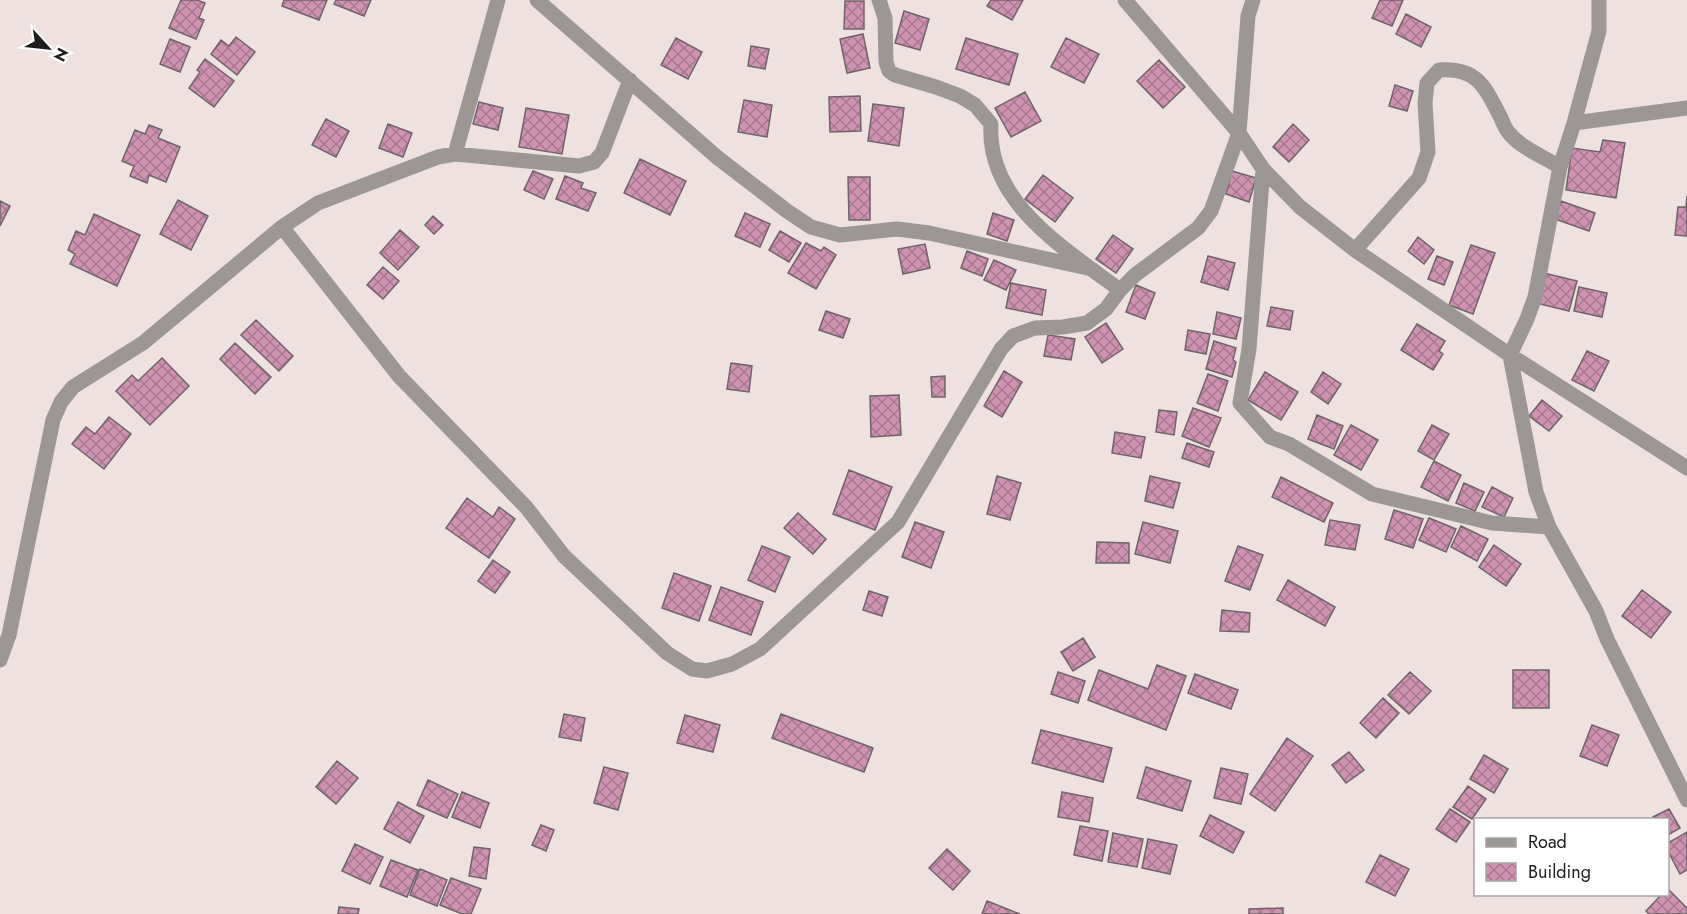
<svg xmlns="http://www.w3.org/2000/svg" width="1687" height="914" font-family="Jost,sans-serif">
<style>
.building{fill:url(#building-cross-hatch);stroke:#6e6469;stroke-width:1.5}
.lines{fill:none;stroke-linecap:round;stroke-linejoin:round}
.minor{stroke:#9c9795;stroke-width:15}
</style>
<defs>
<pattern id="building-cross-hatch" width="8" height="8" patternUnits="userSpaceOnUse" patternTransform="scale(1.5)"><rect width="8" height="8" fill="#cf93b2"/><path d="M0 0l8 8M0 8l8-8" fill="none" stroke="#a87790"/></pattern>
</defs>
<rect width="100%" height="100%" fill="#eee1e0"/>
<path class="building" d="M181,0H197L205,3L199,18L204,20L196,39L169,28Z
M284,0H327L319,20L282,6Z
M336,0H371L364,16L334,4Z
M991,0H1023L1012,20L987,6Z
M1380,0H1403L1392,26L1372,18Z
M845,1H864V29H844Z
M904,11L929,19L920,50L895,43Z
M1406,14L1431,27L1421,47L1396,34Z
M863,34L870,68L847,73L840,39Z
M236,37L255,52L237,75L211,54L221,40L229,46Z
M676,38L702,52L688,79L661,65Z
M966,38L1018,54L1009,85L956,69Z
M1066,38L1099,54L1084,83L1051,67Z
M170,39L190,47L180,72L160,64Z
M751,46L769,49L765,69L748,66Z
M205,59L234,81L214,107L189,88L200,72L197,70Z
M1159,60L1185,87L1163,108L1137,81Z
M1395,85L1413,91L1407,111L1389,106Z
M1025,92L1041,121L1011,137L995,108Z
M860,96L861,131L830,132L829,97Z
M744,100L772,105L767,137L738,132Z
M479,102L503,108L498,130L473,124Z
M873,104L904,108L899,146L868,141Z
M526,108L569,115L562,154L519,147Z
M326,119L349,131L336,157L312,145Z
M388,124L412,133L403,157L379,148Z
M1293,124L1309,140L1289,162L1273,147Z
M149,125L162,130L158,138L180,147L166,182L149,175L147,183L130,176L134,166L122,161L135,130L145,134Z
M1603,140L1625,143L1616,198L1566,190L1572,148L1600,152Z
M640,159L686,181L670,215L624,193Z
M533,171L553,179L544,199L524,190Z
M1232,171L1256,178L1249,202L1226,194Z
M1043,175L1073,198L1055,222L1025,199Z
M565,176L583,183L581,188L596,193L588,211L556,199Z
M848,177H870V220H849Z
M1687,196V236L1675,235L1678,207H1686Z
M178,200L208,216L191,250L160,234Z
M0,201L10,206L0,226Z
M1561,201L1595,213L1589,231L1555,219Z
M745,213L770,224L760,247L735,236Z
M993,213L1014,220L1007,241L987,234Z
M94,214L140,235L117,286L70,264L75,254L68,250L76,231L85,235Z
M433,216L443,225L434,234L425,225Z
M400,230L419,247L398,270L380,253Z
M780,231L801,243L789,262L769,250Z
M1113,235L1133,249L1116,273L1096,259Z
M1418,237L1434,250L1424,264L1408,251Z
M806,243L821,251L824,247L836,255L816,289L788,273Z
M925,244L930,268L903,274L898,249Z
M1471,245L1495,253L1473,314L1449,305Z
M967,251L988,259L982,276L961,268Z
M1208,256L1235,263L1228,290L1201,282Z
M1437,256L1453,262L1444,285L1428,279Z
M994,260L1016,270L1006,290L984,280Z
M383,267L399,281L383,299L367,285Z
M1544,273L1577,281L1569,311L1536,303Z
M1011,283L1046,290L1042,315L1006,308Z
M1136,285L1155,293L1145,319L1126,312Z
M1579,287L1607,293L1602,317L1574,311Z
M1271,307L1293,311L1290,330L1267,326Z
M826,311L850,319L843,338L819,330Z
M1217,312L1241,318L1236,339L1213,334Z
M256,320L293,356L279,371L241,335Z
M1106,323L1123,349L1102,363L1085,337Z
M1417,324L1445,341L1439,351L1443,354L1433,370L1401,350Z
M1188,330L1210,334L1206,354L1185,350Z
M1048,335L1075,339L1071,360L1044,356Z
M1214,341L1236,348L1233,360L1236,362L1232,377L1206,369Z
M235,343L271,377L255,394L220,359Z
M1587,351L1609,361L1594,391L1572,380Z
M162,358L189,386L150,425L116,391L132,375L138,381Z
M731,363L752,366L749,392L727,389Z
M1004,371L1022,382L1002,417L984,406Z
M1265,372L1298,392L1281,420L1248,400Z
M1323,372L1341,384L1328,404L1311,392Z
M1208,374L1228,381L1218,411L1197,403Z
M945,376V397H932L931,377Z
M899,395L901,435L871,437L870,396Z
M1542,400L1562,416L1549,431L1529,416Z
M1193,408L1221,418L1209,447L1182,436Z
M1159,410L1177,412L1174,435L1156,432Z
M1317,415L1343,426L1334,449L1308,439Z
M109,417L131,434L104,469L72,444L86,427L95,434Z
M1351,425L1378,440L1361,470L1334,455Z
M1432,425L1449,434L1434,460L1418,451Z
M1115,432L1145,437L1141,458L1112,453Z
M1187,443L1214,452L1209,467L1182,458Z
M1434,461L1461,475L1448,501L1421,487Z
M849,470L892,487L875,530L833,514Z
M997,476L1021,483L1010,520L987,514Z
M1150,476L1180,483L1173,508L1145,501Z
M1281,477L1333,503L1324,522L1272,497Z
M1464,483L1484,492L1475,511L1456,503Z
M1492,487L1513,498L1504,517L1482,507Z
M467,498L493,517L499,507L515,519L489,558L446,528Z
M1394,510L1423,519L1413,548L1385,539Z
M798,513L826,539L813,554L784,528Z
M1429,518L1456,529L1446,552L1419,540Z
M1330,520L1360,525L1355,550L1325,545Z
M915,522L944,532L931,568L902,557Z
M1143,522L1178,531L1170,563L1135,554Z
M1461,526L1488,539L1477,561L1451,547Z
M1097,542L1129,543V563H1096Z
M1494,545L1521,564L1506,586L1479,567Z
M762,546L790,557L775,592L748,580Z
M1238,546L1263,555L1250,590L1225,581Z
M493,560L510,572L495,593L478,581Z
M674,573L711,586L699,621L662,608Z
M1288,580L1335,607L1325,626L1277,600Z
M721,587L763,602L751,635L709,620Z
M1642,590L1671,612L1651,638L1622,616Z
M869,591L888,597L882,616L863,610Z
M1222,610L1250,613L1249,632L1220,631Z
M1083,638L1095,657L1073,671L1061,652Z
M1157,665L1186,676L1166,730L1088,700L1099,670L1148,689Z
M1513,670H1549V708H1513Z
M1058,672L1085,681L1078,703L1051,694Z
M1410,672L1431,691L1409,714L1388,695Z
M1195,674L1238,690L1231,709L1188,693Z
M1383,698L1399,713L1376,738L1360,723Z
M564,714L585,718L581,741L559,737Z
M781,714L873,748L864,772L772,738Z
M685,715L720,725L713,752L677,743Z
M1592,725L1619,735L1607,766L1580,756Z
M1041,730L1112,748L1103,782L1032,763Z
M1287,738L1313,756L1275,811L1250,794Z
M1349,752L1364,770L1346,783L1332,765Z
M1484,755L1508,769L1494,793L1470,779Z
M337,761L358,778L336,804L316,787Z
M604,767L628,773L618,810L594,803Z
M1146,767L1191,781L1182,811L1137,798Z
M1221,768L1248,774L1241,804L1214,798Z
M428,780L458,794L447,818L417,805Z
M1468,786L1486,799L1472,819L1453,807Z
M462,792L489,803L480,828L452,817Z
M1062,792L1093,798L1089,822L1058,817Z
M398,802L424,816L410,843L384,829Z
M1450,809L1470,822L1456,842L1436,829Z
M1669,809L1680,828L1668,835V820H1654L1653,817Z
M1210,815L1244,832L1233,853L1200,836Z
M541,825L554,830L546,851L532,845Z
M1080,826L1108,831L1102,861L1074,855Z
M1687,832V870L1680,874L1668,851V843Z
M1113,833L1143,839L1137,867L1108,862Z
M1148,839L1177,845L1170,874L1142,868Z
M355,844L383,857L370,884L342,871Z
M474,847L490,849L486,879L469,876Z
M947,849L970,871L953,890L929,868Z
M1380,855L1409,869L1395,896L1366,882Z
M391,860L418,870L407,897L380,886Z
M420,869L447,880L437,906L410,895Z
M451,878L481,889L471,914H462L440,905Z
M1668,889L1687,908V914H1649L1646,911L1662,894H1668Z
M987,901L1020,914H982Z
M339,907L359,909L358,914H338Z
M1283,908V914H1249V909Z"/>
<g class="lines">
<path class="minor" d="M537,0L718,158L787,211L811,227L840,235L897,229L929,233L1092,269
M879,0L885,18L886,62L889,71L895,75L936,87L960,96L975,105L991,124C986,202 1065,249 1120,290
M1125,0L1239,133L1263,169L1300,207L1355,250L1510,355L1687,468
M1599,0V31L1574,123L1560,167L1535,297L1527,319L1510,355L1536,492L1549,527L1596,611L1607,639L1687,800
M1574,123L1687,108
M455,154L498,0
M1263,169L1249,349L1240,403L1270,437L1289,444L1372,494L1492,523L1549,527
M282,227L399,376L526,507L564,556L667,653L692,669L707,671L732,664L760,649L898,522L1001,349L1013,336L1035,328L1063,327L1087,323L1106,309L1120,290L1135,275L1198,228L1211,211L1239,133L1248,16L1253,0
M1355,250L1419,178L1428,152L1425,103L1427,83L1439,70C1477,67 1485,87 1500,116C1503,122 1505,129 1509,133C1521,148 1544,157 1560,167
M0,660L9,635L53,420L61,402L73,387L143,343L282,227L318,203L438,157L455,154L579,166L594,162L602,153L630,80"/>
</g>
<rect x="1474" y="818" width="195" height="78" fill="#ffffff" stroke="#a6a4a4" stroke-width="1.5"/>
<rect x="1486" y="838" width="30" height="9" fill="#9c9795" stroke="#a6a4a4" stroke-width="1.5"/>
<text x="1528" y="848" font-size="18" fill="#211c1c">Road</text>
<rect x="1486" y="863" width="30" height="18" fill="url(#building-cross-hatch)" stroke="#a6a4a4" stroke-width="1.5"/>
<text x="1528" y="878" font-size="18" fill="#211c1c">Building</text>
<g transform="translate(48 48) rotate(117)" stroke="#ffffff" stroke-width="4.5" paint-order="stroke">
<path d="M0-4.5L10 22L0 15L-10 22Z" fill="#211c1c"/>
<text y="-9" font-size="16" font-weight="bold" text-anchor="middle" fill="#211c1c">N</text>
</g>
</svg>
